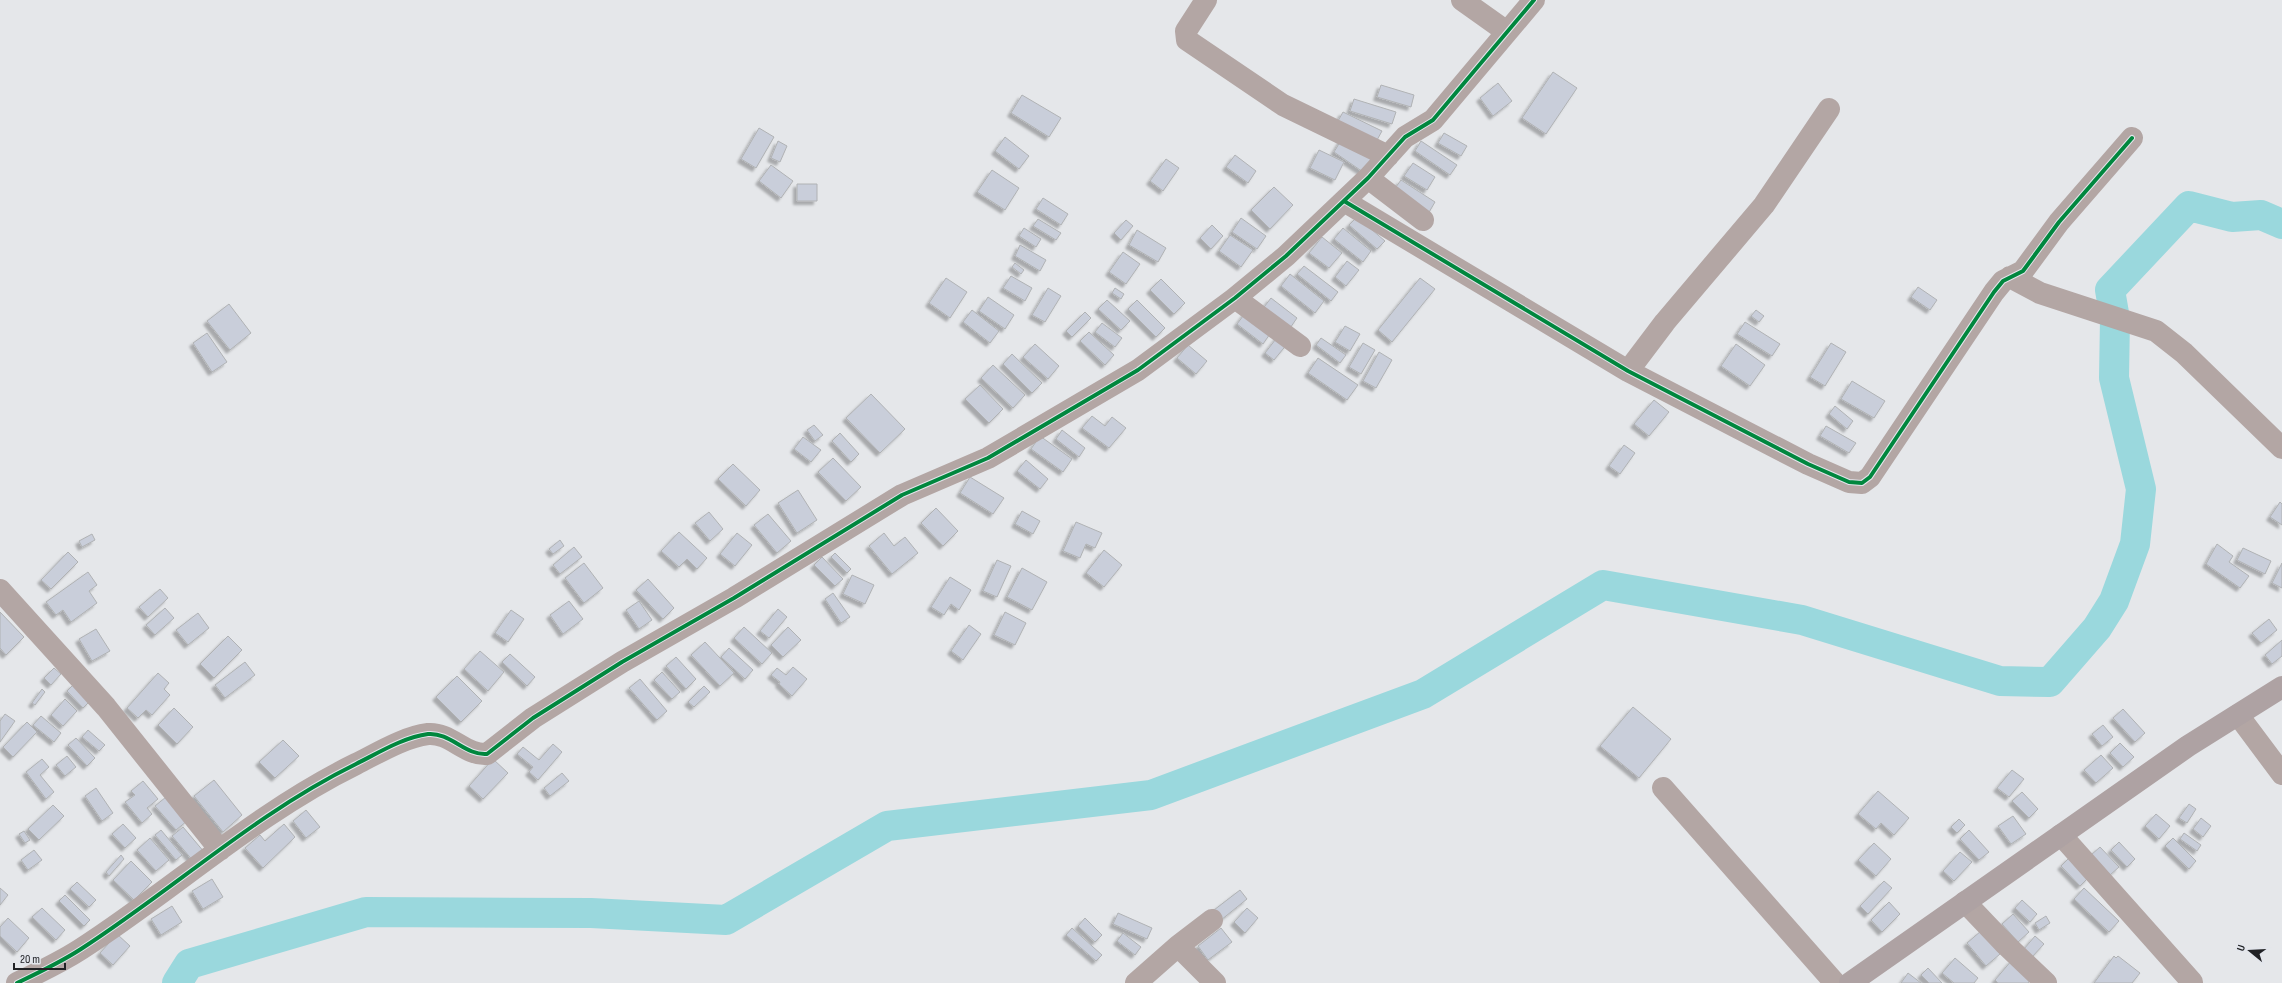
<svg xmlns="http://www.w3.org/2000/svg" width="2282" height="983" font-family="'Sofia Sans Condensed',sans-serif">
<style>
.lines{fill:none;stroke-linecap:round;stroke-linejoin:round}
.river{stroke:#9ad8dd;stroke-width:30}
.building{fill:#c9ceda;stroke:#b0b2b4;filter:url(#shadow)}
.minor{stroke:#b3a6a4;stroke-width:22}
.highway{stroke:#aea2a3;stroke-width:22}
.cycleway-casing{stroke:#e3e6ec;stroke-width:6}
.cycleway{stroke:#00873e;stroke-width:4}
</style>
<defs>
<filter id="shadow"><feDropShadow dx="-3.5" dy="3.5" stdDeviation="1" flood-color="#0004"/></filter>
</defs>
<rect width="100%" height="100%" fill="#e5e7ea"/>
<g class="lines">
<path class="river" d="M177,983L189,964L366,912L591,913L726,920L887,826L1151,795L1423,694L1603,585L1802,620L2000,681L2050,682L2097,628L2114,601L2135,544L2141,489L2114,378L2115,319L2110,290L2189,206L2232,217L2261,215L2282,224"/>
</g>
<path class="building" d="M1553,72L1577,88L1546,134L1522,118Z
M1498,83L1512,101L1493,116L1480,98Z
M1381,85L1414,95L1411,107L1377,97Z
M1022,95L1061,118L1049,137L1011,113Z
M1354,99L1396,112L1392,124L1350,111Z
M1343,112L1382,131L1377,140L1338,121Z
M759,128L774,137L756,168L741,159Z
M1444,133L1467,146L1461,156L1438,143Z
M1005,137L1029,156L1019,169L995,151Z
M1343,137L1373,157L1363,172L1334,152Z
M778,141L787,146L780,162L771,158Z
M1421,141L1457,165L1450,175L1415,151Z
M1319,150L1344,162L1335,180L1310,168Z
M1235,155L1256,171L1248,183L1226,167Z
M1166,159L1179,168L1163,191L1150,181Z
M1413,163L1435,177L1427,190L1404,176Z
M771,165L793,181L781,198L759,181Z
M992,170L1019,188L1005,210L977,192Z
M1401,180L1435,202L1428,214L1393,191Z
M797,184H817V201H797Z
M1274,187L1293,205L1270,229L1251,210Z
M1043,198L1068,214L1061,225L1036,209Z
M1357,217L1385,241L1377,249L1349,225Z
M1241,218L1266,236L1257,249L1232,232Z
M1038,219L1061,233L1056,240L1033,226Z
M1126,220L1133,226L1121,240L1114,233Z
M1212,225L1223,236L1211,249L1200,238Z
M1024,228L1041,239L1036,247L1019,236Z
M1343,228L1371,251L1363,262L1334,239Z
M1137,230L1166,248L1158,262L1129,245Z
M1230,235L1253,250L1241,267L1219,251Z
M1322,237L1342,253L1329,268L1309,253Z
M1020,245L1046,260L1040,271L1015,256Z
M1123,252L1140,264L1126,284L1109,272Z
M1347,261L1359,270L1346,286L1335,277Z
M1015,263L1024,270L1021,274L1012,267Z
M1304,266L1338,292L1331,301L1297,274Z
M1290,274L1324,301L1315,313L1281,286Z
M1011,276L1032,288L1025,301L1003,288Z
M946,278L967,292L950,318L929,303Z
M1420,278L1435,289L1392,342L1378,330Z
M1161,279L1185,303L1174,314L1150,290Z
M1918,287L1937,300L1930,310L1911,297Z
M1048,288L1061,296L1045,322L1032,315Z
M1115,288L1124,294L1121,299L1112,293Z
M988,297L1014,315L1005,329L979,311Z
M1271,298L1297,318L1288,331L1261,311Z
M1107,300L1130,321L1121,330L1098,309Z
M1137,300L1165,328L1156,337L1128,309Z
M229,304L251,333L230,350L207,321Z
M972,310L999,331L990,343L963,322Z
M1756,310L1764,316L1759,322L1751,316Z
M1085,312L1091,318L1072,337L1066,331Z
M1246,312L1272,331L1263,344L1237,324Z
M1745,322L1780,344L1772,356L1737,334Z
M1102,323L1122,338L1115,347L1095,332Z
M1345,326L1360,334L1350,351L1335,342Z
M1089,332L1114,355L1105,365L1080,341Z
M207,333L227,362L212,372L193,343Z
M1279,335L1288,343L1274,360L1265,353Z
M1321,338L1346,355L1340,363L1316,345Z
M1363,343L1375,350L1361,374L1349,367Z
M1831,343L1846,352L1825,386L1810,377Z
M1035,344L1059,366L1048,379L1023,357Z
M1736,344L1765,365L1750,386L1721,366Z
M1188,345L1207,361L1196,374L1177,358Z
M1379,352L1392,360L1376,388L1363,381Z
M1012,354L1042,383L1032,393L1003,364Z
M1318,358L1358,385L1347,400L1308,373Z
M993,365L1025,395L1013,408L981,378Z
M1852,381L1885,401L1874,418L1841,399Z
M980,385L1003,409L989,423L965,399Z
M871,394L905,429L880,453L846,418Z
M1654,400L1669,412L1649,436L1634,424Z
M1835,406L1853,421L1847,429L1829,414Z
M1092,416L1105,426L1112,417L1126,428L1109,448L1082,428Z
M814,425L823,435L815,441L807,430Z
M1826,426L1856,443L1849,453L1820,436Z
M1062,430L1085,448L1079,457L1056,439Z
M840,433L859,454L851,462L832,441Z
M1040,436L1072,459L1063,472L1031,449Z
M803,437L821,450L811,462L794,449Z
M1624,445L1635,453L1620,474L1609,466Z
M833,458L861,487L846,501L818,472Z
M1026,460L1048,479L1040,489L1017,471Z
M733,464L760,490L746,506L718,479Z
M970,477L1004,498L993,514L960,493Z
M798,490L817,520L797,533L778,503Z
M2280,502L2282,504V525L2270,517Z
M936,508L958,531L943,546L921,523Z
M1022,511L1040,521L1033,534L1015,524Z
M709,512L723,529L710,541L695,523Z
M768,514L791,541L777,553L754,525Z
M1076,522L1102,533L1095,548L1086,544L1080,558L1063,551Z
M679,532L707,558L697,569L687,559L679,567L661,551Z
M737,533L752,545L735,566L720,554Z
M884,533L894,546L905,537L918,553L892,574L869,546Z
M92,534L95,540L82,547L79,541Z
M560,540L564,546L553,554L549,549Z
M2217,544L2233,556L2229,562L2249,576L2240,588L2206,564Z
M574,547L582,557L560,574L553,565Z
M2243,548L2271,561L2265,574L2237,560Z
M1104,550L1122,565L1104,587L1086,573Z
M68,552L78,562L51,589L41,580Z
M835,553L851,569L847,573L831,557Z
M822,557L843,579L835,586L814,565Z
M997,560L1011,566L997,597L983,591Z
M584,563L603,588L584,603L565,578Z
M2282,563V588L2272,583Z
M1022,568L1047,582L1032,610L1007,597Z
M88,572L97,585L89,591L97,603L71,622L63,610L56,615L46,602Z
M852,575L874,585L865,604L843,594Z
M950,577L971,590L959,610L951,604L944,615L931,607Z
M648,579L674,608L663,619L636,590Z
M160,589L168,598L148,617L139,607Z
M833,593L850,617L841,623L825,599Z
M569,601L583,619L563,634L550,615Z
M639,601L652,620L639,629L626,610Z
M165,608L174,618L155,635L146,625Z
M778,609L787,617L769,638L760,631Z
M511,610L524,619L508,642L495,633Z
M0,612L24,637L6,655L0,648Z
M1005,612L1026,623L1015,645L994,635Z
M198,613L209,628L188,645L176,630Z
M2269,619L2277,630L2261,643L2252,633Z
M969,625L981,634L963,660L951,651Z
M744,627L772,653L762,664L734,638Z
M788,627L801,640L783,657L771,645Z
M96,629L110,651L92,661L79,639Z
M228,636L242,650L214,678L200,664Z
M2282,640V656L2272,664L2265,655Z
M705,642L734,673L720,686L691,655Z
M729,648L753,670L745,679L721,657Z
M480,651L504,672L488,691L464,669Z
M510,654L535,677L527,686L502,662Z
M676,657L696,679L686,689L666,666Z
M245,662L255,675L225,698L215,685Z
M793,667L807,679L792,696L779,684L780,682L771,675L777,668L786,675Z
M54,668L61,674L51,685L44,678Z
M662,672L680,692L672,699L654,680Z
M158,673L169,683L164,689L170,695L152,715L146,710L138,718L127,708Z
M457,676L482,701L461,722L436,697Z
M640,679L667,711L657,720L629,688Z
M74,684L90,701L83,708L67,691Z
M704,686L710,692L694,707L688,702Z
M42,689L45,692L35,705L32,703Z
M65,699L77,711L63,726L51,715Z
M1633,707L1671,739L1639,778L1600,746Z
M174,708L193,727L177,744L158,725Z
M2123,709L2145,733L2135,742L2113,718Z
M5,714L15,721L0,742V721Z
M41,716L61,733L54,742L33,725Z
M27,722L37,732L13,757L3,747Z
M2103,725L2113,737L2102,746L2092,734Z
M88,730L105,745L99,751L82,737Z
M76,738L95,758L87,766L68,745Z
M283,740L299,756L275,778L259,762Z
M2120,743L2134,757L2123,767L2110,753Z
M553,744L562,752L538,780L529,772L533,767L517,754L523,747L539,760Z
M2101,755L2113,768L2096,783L2084,770Z
M67,756L76,767L65,776L56,765Z
M42,759L49,767L40,775L54,792L46,799L26,772Z
M493,759L508,773L483,799L469,786Z
M2012,770L2024,779L2009,797L1997,788Z
M562,773L569,781L550,796L544,788Z
M214,780L242,815L223,832L194,796Z
M143,781L158,799L147,808L152,814L142,823L125,802L135,795L131,791Z
M96,788L113,813L102,821L85,796Z
M1878,791L1909,818L1894,835L1881,823L1876,829L1858,814Z
M2022,792L2038,809L2029,818L2012,801Z
M166,797L187,821L176,830L155,806Z
M2189,804L2196,809L2187,823L2179,818Z
M53,805L64,816L39,840L28,829Z
M306,810L320,827L306,838L293,821Z
M2156,814L2170,826L2159,839L2145,826Z
M2013,816L2026,834L2011,844L1998,826Z
M2201,818L2211,826L2203,837L2193,829Z
M1959,819L1965,825L1957,833L1951,827Z
M123,824L136,838L125,848L112,834Z
M284,824L295,837L263,868L245,848L260,835L265,841Z
M183,827L205,853L194,862L172,836Z
M161,830L182,855L176,860L155,835Z
M1969,830L1989,852L1979,860L1960,839Z
M24,831L30,840L25,843L19,834Z
M2184,833L2201,845L2197,851L2180,839Z
M150,838L169,860L156,871L137,850Z
M2173,838L2196,861L2189,869L2165,846Z
M2119,842L2135,859L2127,867L2111,850Z
M1874,843L1891,859L1876,876L1858,860Z
M2100,847L2119,867L2110,875L2091,855Z
M34,850L42,860L28,870L21,860Z
M1960,852L1972,862L1954,881L1943,871Z
M121,855L124,859L109,876L106,872Z
M2070,857L2089,877L2080,886L2061,866Z
M131,861L152,882L134,900L113,880Z
M212,879L223,897L203,909L192,891Z
M1884,881L1892,888L1868,914L1860,906Z
M77,882L96,900L89,907L70,889Z
M0,888L8,895L0,905Z
M2084,888L2119,921L2109,932L2074,899Z
M1240,890L1247,899L1221,920L1214,910Z
M65,895L90,920L84,926L59,901Z
M2022,900L2037,914L2030,922L2015,908Z
M1889,902L1900,914L1882,932L1871,920Z
M172,906L182,922L161,935L151,919Z
M42,908L65,930L56,940L32,917Z
M1247,908L1258,918L1245,933L1234,922Z
M1118,913L1152,928L1147,939L1113,924Z
M2013,914L2029,932L2018,942L2002,924Z
M2046,916L2050,923L2039,930L2035,923Z
M8,918L29,938L17,952L0,936V927Z
M1085,918L1102,935L1095,942L1078,926Z
M1072,928L1102,955L1096,961L1066,935Z
M1221,928L1232,942L1208,960L1198,946Z
M1981,931L2000,954L1986,966L1967,943Z
M1123,933L1141,947L1135,955L1117,941Z
M117,934L130,946L113,965L100,953Z
M2035,936L2044,944L2032,957L2024,949Z
M2114,956L2116,958L2118,956L2140,973L2132,983H2094Z
M1955,958L1978,978L1974,983H1954L1942,973Z
M2012,960L2032,978L2028,983H1998L1995,980Z
M1928,968L1942,983H1929L1921,975Z
M1908,973L1921,983H1901Z"/>
<g class="lines">
<path class="minor" d="M1206,0L1186,31L1187,40L1283,105L1388,156
M1462,0L1507,32
M1368,178L1423,220
M1344,201L1628,371L1808,464L1849,482L1862,483L1870,477L1994,292L2003,281L2023,271L2059,222L2132,138
M2010,277L2040,293L2156,331L2184,353L2282,448
M1235,298L1300,346
M1628,371L1665,322L1764,205L1829,109
M0,590L106,707L220,850
M2238,715L2282,774
M1663,788L1835,983
M2061,835L2192,982
M1965,902L2004,943L2046,983
M1178,946L1215,983
M17,983C38,973 61,962 81,949C174,889 256,813 356,764C378,753 404,737 428,734C450,732 466,756 487,754L533,718L622,662L734,598L902,495L988,458L1138,370L1235,298L1286,256L1368,178L1405,137L1433,120L1534,0
M1136,983L1178,946L1212,920"/>
<path class="highway" d="M1850,983L2188,746L2282,687"/>
<defs>
<path id="cycleway" d="M1344,201L1628,371L1808,464L1849,482L1862,483L1870,477L1994,292L2003,281L2023,271L2059,222L2132,138
M17,983C38,973 61,962 81,949C174,889 256,813 356,764C378,753 404,737 428,734C450,732 466,756 487,754L533,718L622,662L734,598L902,495L988,458L1138,370L1235,298L1286,256L1368,178L1405,137L1433,120L1534,0"/>
</defs>
<use href="#cycleway" class="cycleway-casing"/>
<use href="#cycleway" class="cycleway"/>
</g>
<g transform="translate(2250 951) rotate(288)" stroke="#e3e6ec" stroke-width="3" paint-order="stroke">
<path d="M0-3L7 15L0 10L-7 15Z" fill="#212225"/>
<text y="-6" font-size="11" font-weight="bold" text-anchor="middle" fill="#212225">U</text>
</g>
<path d="M14 963v6h51v-6" fill="none" stroke="#212225" stroke-width="2"/>
<text x="20" y="963" font-size="12" fill="#212225" stroke="#e3e6ec" stroke-width="3" paint-order="stroke">20 m</text>
</svg>
